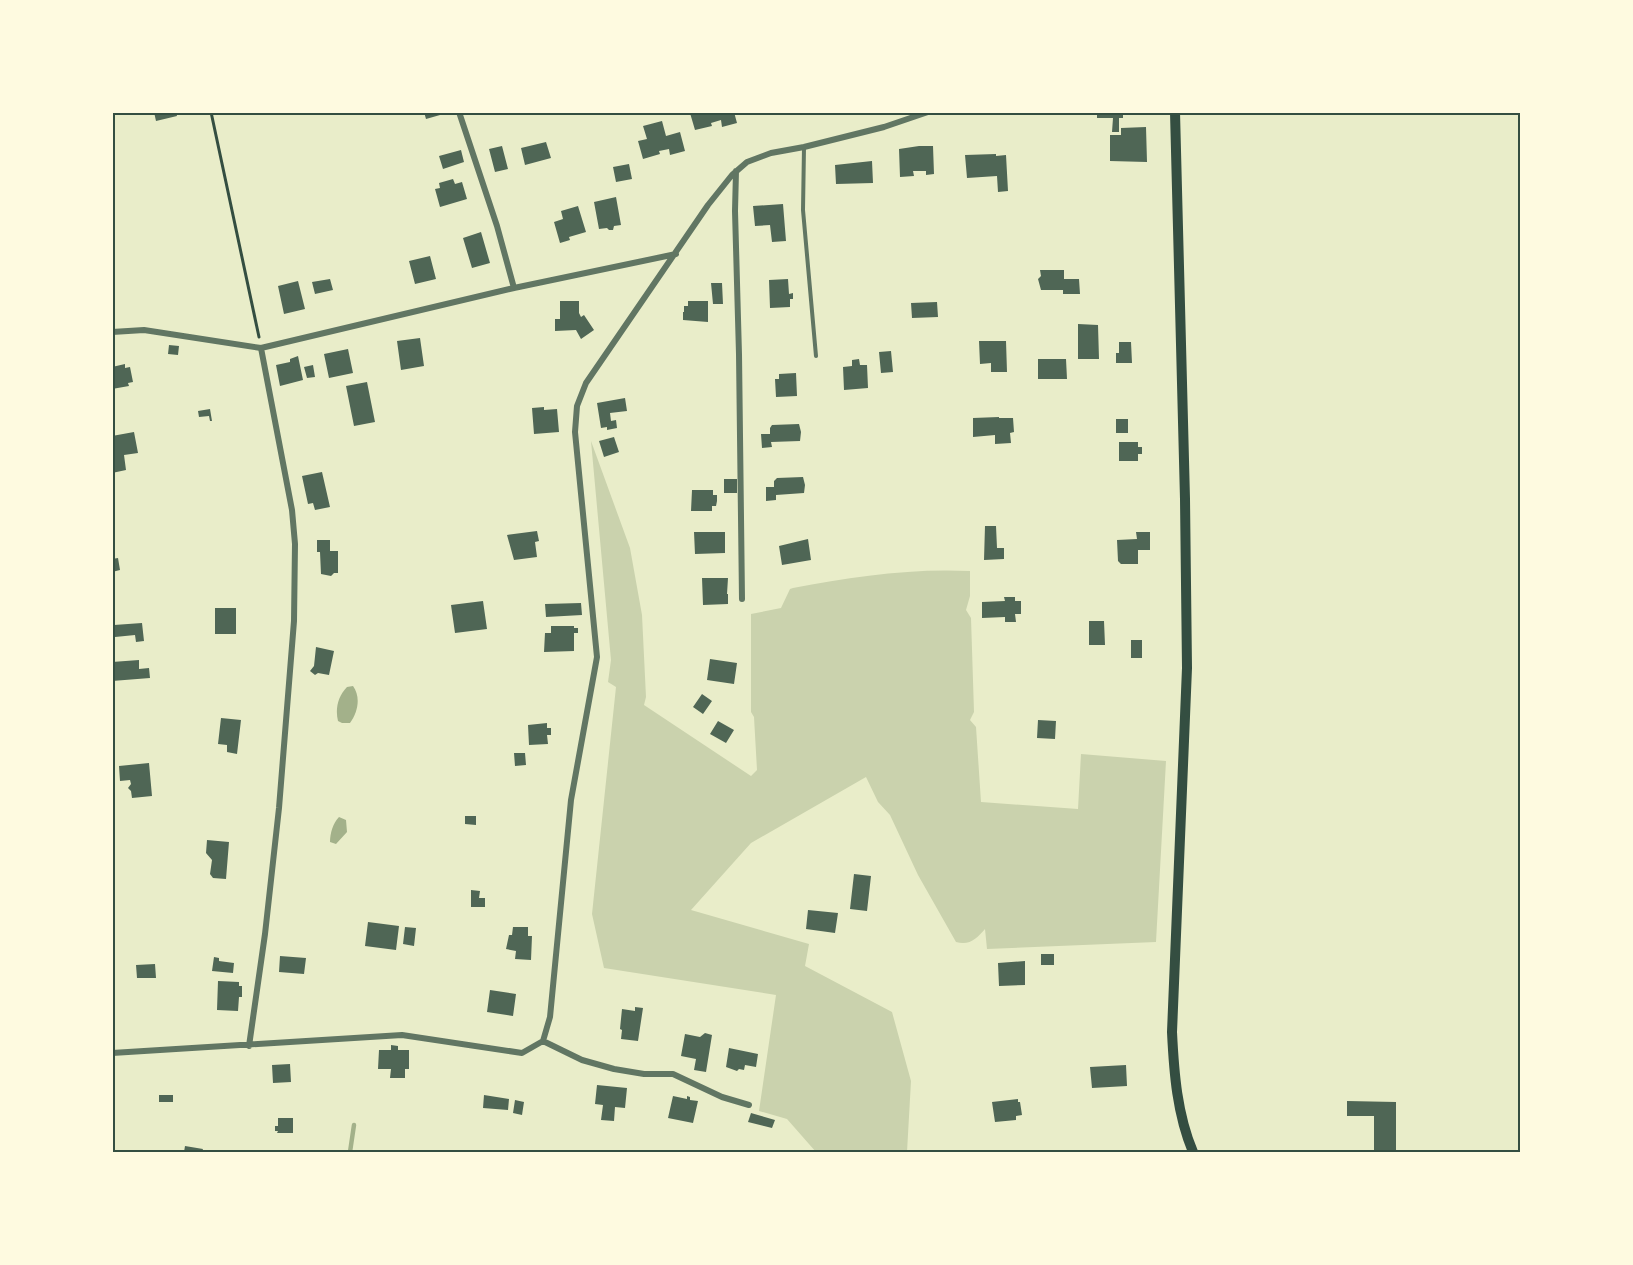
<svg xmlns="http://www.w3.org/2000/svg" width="1633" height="1265" font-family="Lato,sans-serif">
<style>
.green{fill:#cad2ad}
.water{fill:#a3b18a}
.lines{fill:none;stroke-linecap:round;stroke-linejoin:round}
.stream{stroke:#a3b18a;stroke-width:4.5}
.building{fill:#4f6655}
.path{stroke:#344e41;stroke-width:3}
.service{stroke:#617663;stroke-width:4}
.minor{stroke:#617663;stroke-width:6}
.secondary{stroke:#344e41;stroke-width:10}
.neatline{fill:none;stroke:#344e41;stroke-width:2}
</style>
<rect width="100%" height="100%" fill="#e9edc9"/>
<path class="green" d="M591,441L630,548L642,615L646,697L644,705L751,776L757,770L754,717L751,712V614L781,608L790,589L793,588C851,577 910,568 970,571V596L966,610L971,618L974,712L970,720L976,727L981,802L1078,809L1081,754L1166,761L1156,942L987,949L985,929C977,938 970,946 956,942L918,875L890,815L878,802L866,777L751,843L691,910L809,944L805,966L892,1012L911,1081L907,1152H816L787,1119L759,1111L776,995L604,968L592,914L616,687L608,682L611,660Z"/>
<path class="water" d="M353,686C361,697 358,712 350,723H342L338,721C335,709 338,696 347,687Z
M339,817L346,820L347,832L336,844L330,842C330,833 333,823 339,817Z"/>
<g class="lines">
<path class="stream" d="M350,1152L354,1125"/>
</g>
<path class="building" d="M154,112H176L177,116L156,121Z
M424,112H447V113L426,119Z
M734,112L737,123L722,127L721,120L711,123L712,126L695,130L690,113Z
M1097,112H1123V118H1119V132H1112L1113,118H1097Z
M662,121L666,136L680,132L685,151L670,155L669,149L659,151L660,154L643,159L638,141L647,139L643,126Z
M1146,127L1147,162L1110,161V135H1121V128Z
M546,142L551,158L525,165L521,148Z
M502,146L508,169L495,172L489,149Z
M919,146H933L934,174L926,175V171H913L914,176L900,177L899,149Z
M461,150L464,162L443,169L439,156Z
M996,154V156L1006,155L1008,191L998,192L997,176L967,178L965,155Z
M872,161L873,183L836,184L835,165Z
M629,164L632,179L616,182L613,167Z
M453,179L455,184L462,182L467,199L440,207L435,189L440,188L439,183Z
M616,197L621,225L614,226L613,230H609L607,228L599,229L594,202Z
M783,204L786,241L772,242L770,225L755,226L753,206Z
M578,206L586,232L569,237L570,240L560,243L554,222L563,219L561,211Z
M481,232L490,263L472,268L463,238Z
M430,256L436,279L415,284L409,261Z
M1040,270H1064V279H1079L1080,294H1063V290H1041L1038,279L1041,276Z
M330,279L333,290L315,294L312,282Z
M788,279L789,294L793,293V299H790V307L770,308L769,280Z
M298,281L305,309L284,314L278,286Z
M711,283H722L723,304H713Z
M560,301H579V313L581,317L584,315L594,330L581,339L576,330L555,331V319H560Z
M688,301H708V322L683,320V312H684V306H688Z
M937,302L938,317L912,318L911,303Z
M1078,324L1098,325L1099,359H1078Z
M420,338L424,366L401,370L397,341Z
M979,341H1006L1007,372H991V363L980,364Z
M1119,342H1131L1132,363H1116V353H1119Z
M169,345L179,346L178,355L168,354Z
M348,349L353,373L329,378L324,354Z
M891,351L893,372L881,373L879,352Z
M298,356L303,380L280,386L276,365L290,362V359Z
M859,359L860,365H867L868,388L844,390L843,367L852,366V360Z
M1038,359H1066L1067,379H1038Z
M125,364V368L130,367L133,382L128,383L129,386L112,389V367Z
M313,365L315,377L307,378L304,367Z
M796,373L797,396L776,397L775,379H779V374Z
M367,382L375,422L354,426L346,386Z
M625,398L627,411L610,413L611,421L616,420L617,428L607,430V427L601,428L597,403Z
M544,407V410L557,409L559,432L534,434L532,408Z
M210,409L212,421H210L209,416L199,417L198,411Z
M999,417V418H1013L1014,432L1010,433L1011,443L995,444V435L973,437V418Z
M1116,419H1128V433H1116Z
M799,424L801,432L800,441L771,442L772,447L762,448L761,434H770V428L772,425Z
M134,432L138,453L124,455L126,470L112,473V436Z
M614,437L619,452L604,457L599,441Z
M1119,442H1138V447H1142V454H1138V461H1119Z
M322,472L330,507L315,510L313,503L308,504L302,476Z
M803,477L805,485L804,493L776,495V500L766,501V487H774V481L777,478Z
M724,479H737V493H724Z
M692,490H713V495H717V501L716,506H712V511H691Z
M985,526H996L997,548H1004V559L984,560Z
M537,531L539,541L535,542L537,557L514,560L507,535Z
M694,532H725V553L695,554Z
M1136,532H1150V550H1138V564H1121L1118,561L1117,540L1137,539Z
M808,539L811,560L782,565L779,546Z
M317,540H330V551H338V573H334L331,576L321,574L320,552H317Z
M118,558L120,570L112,572V559Z
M702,578H728L727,594H728V604L703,605Z
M1004,597H1015V601H1021V614H1015L1016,622H1005V617L982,618V602L1005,601Z
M483,601L487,629L455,633L451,605Z
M581,603L582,615L546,617L545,604Z
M215,608H236V634H215Z
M1089,621H1104L1105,645H1089Z
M142,623L144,641L136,642L135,635L115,637L114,625Z
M551,626H574V628H578V633H574V651L544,652L545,633H551Z
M1131,640H1142V658H1131Z
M316,647L334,651L329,675L318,673L315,675L310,671L314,666Z
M710,659L737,663L734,684L707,680Z
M139,660V669L149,668L150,678L112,681V662Z
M702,694L712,701L703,714L693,707Z
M221,718L241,720L237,754L227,752V745L218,744Z
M1038,720L1056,721L1055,739L1037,738Z
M718,721L734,730L726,743L710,734Z
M547,723V728H551V735H547L548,744L529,745L528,725Z
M514,753H525L526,765L515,766Z
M149,763L152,796L132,798L131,791L128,788L131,784L130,780L120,781L119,766Z
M465,816H476V825L465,824Z
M207,840L229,842L226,879L213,878L210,874L212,860L206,853Z
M854,874L871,876L867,911L850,909Z
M471,890L480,891L479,898H485V907H471Z
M808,910L838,913L835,933L806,929Z
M368,922L399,926L396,950L365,946Z
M405,927L416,928L414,946L403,944Z
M513,927H528V936H532L531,960L515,959L516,951L506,949L509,935H512Z
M1041,954H1054V965H1041Z
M280,956L306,958L304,974L279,972Z
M214,957L219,958V961L234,963L233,973L212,971Z
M1025,961V985L999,986L998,963Z
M155,964L156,978H137L136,965Z
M218,981L239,982V986H242V997H239L238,1011L217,1010Z
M490,990L516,994L513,1016L487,1012Z
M635,1007L643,1008L638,1041L621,1039L622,1030L620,1029L622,1009L635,1011Z
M705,1033L712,1035L706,1072L694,1070L696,1059L681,1056L685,1034L700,1037Z
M391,1045L398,1046V1050H409V1069H405V1078H390L391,1069H378L379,1050H391Z
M729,1048L758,1054L756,1067L745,1065L744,1070L739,1069L737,1071L726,1067Z
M290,1064L291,1082L273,1083L272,1065Z
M1126,1065L1127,1086L1092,1088L1090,1067Z
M597,1085L627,1088L625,1108L615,1107L614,1121L601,1120L603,1105L595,1104Z
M159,1095H173V1102H159Z
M484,1095L509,1099L508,1110L483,1108Z
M673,1096L687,1099V1096L690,1097V1100L698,1101L693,1123L668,1118Z
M1018,1099V1102H1020L1022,1115L1016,1116V1120L995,1122L992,1102Z
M515,1100L524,1102L522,1115L513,1113Z
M1347,1101L1396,1102V1152H1374V1116H1347Z
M751,1113L775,1120L772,1128L748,1122Z
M278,1118H293V1133H277L278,1131H275V1126H278Z
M185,1146L203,1149L202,1152H184Z"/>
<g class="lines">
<path class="path" d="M211,112L259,337"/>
<path class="service" d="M804,147L803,210L816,356"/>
<path class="minor" d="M459,112L497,226L514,288
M736,171L735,211L739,354L742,599
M112,332L144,330L261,348L514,288L676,254
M543,1041L582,1060L614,1069L644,1074H673L722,1097L749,1105
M249,1046L265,934L279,808L294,621L295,544L292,510L261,348
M112,1053L402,1035L522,1053L543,1041L550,1017L571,800L597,657L575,432L577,406L586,383L708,205L732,175L747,162L771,153L804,147L884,127L928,112"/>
<path class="secondary" d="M1175,112L1185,499L1187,668L1172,1032C1174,1073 1177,1114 1193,1152"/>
</g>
<rect width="1633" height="1265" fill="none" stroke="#fefae0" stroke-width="228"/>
<rect x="114" y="114" width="1405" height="1037" class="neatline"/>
</svg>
